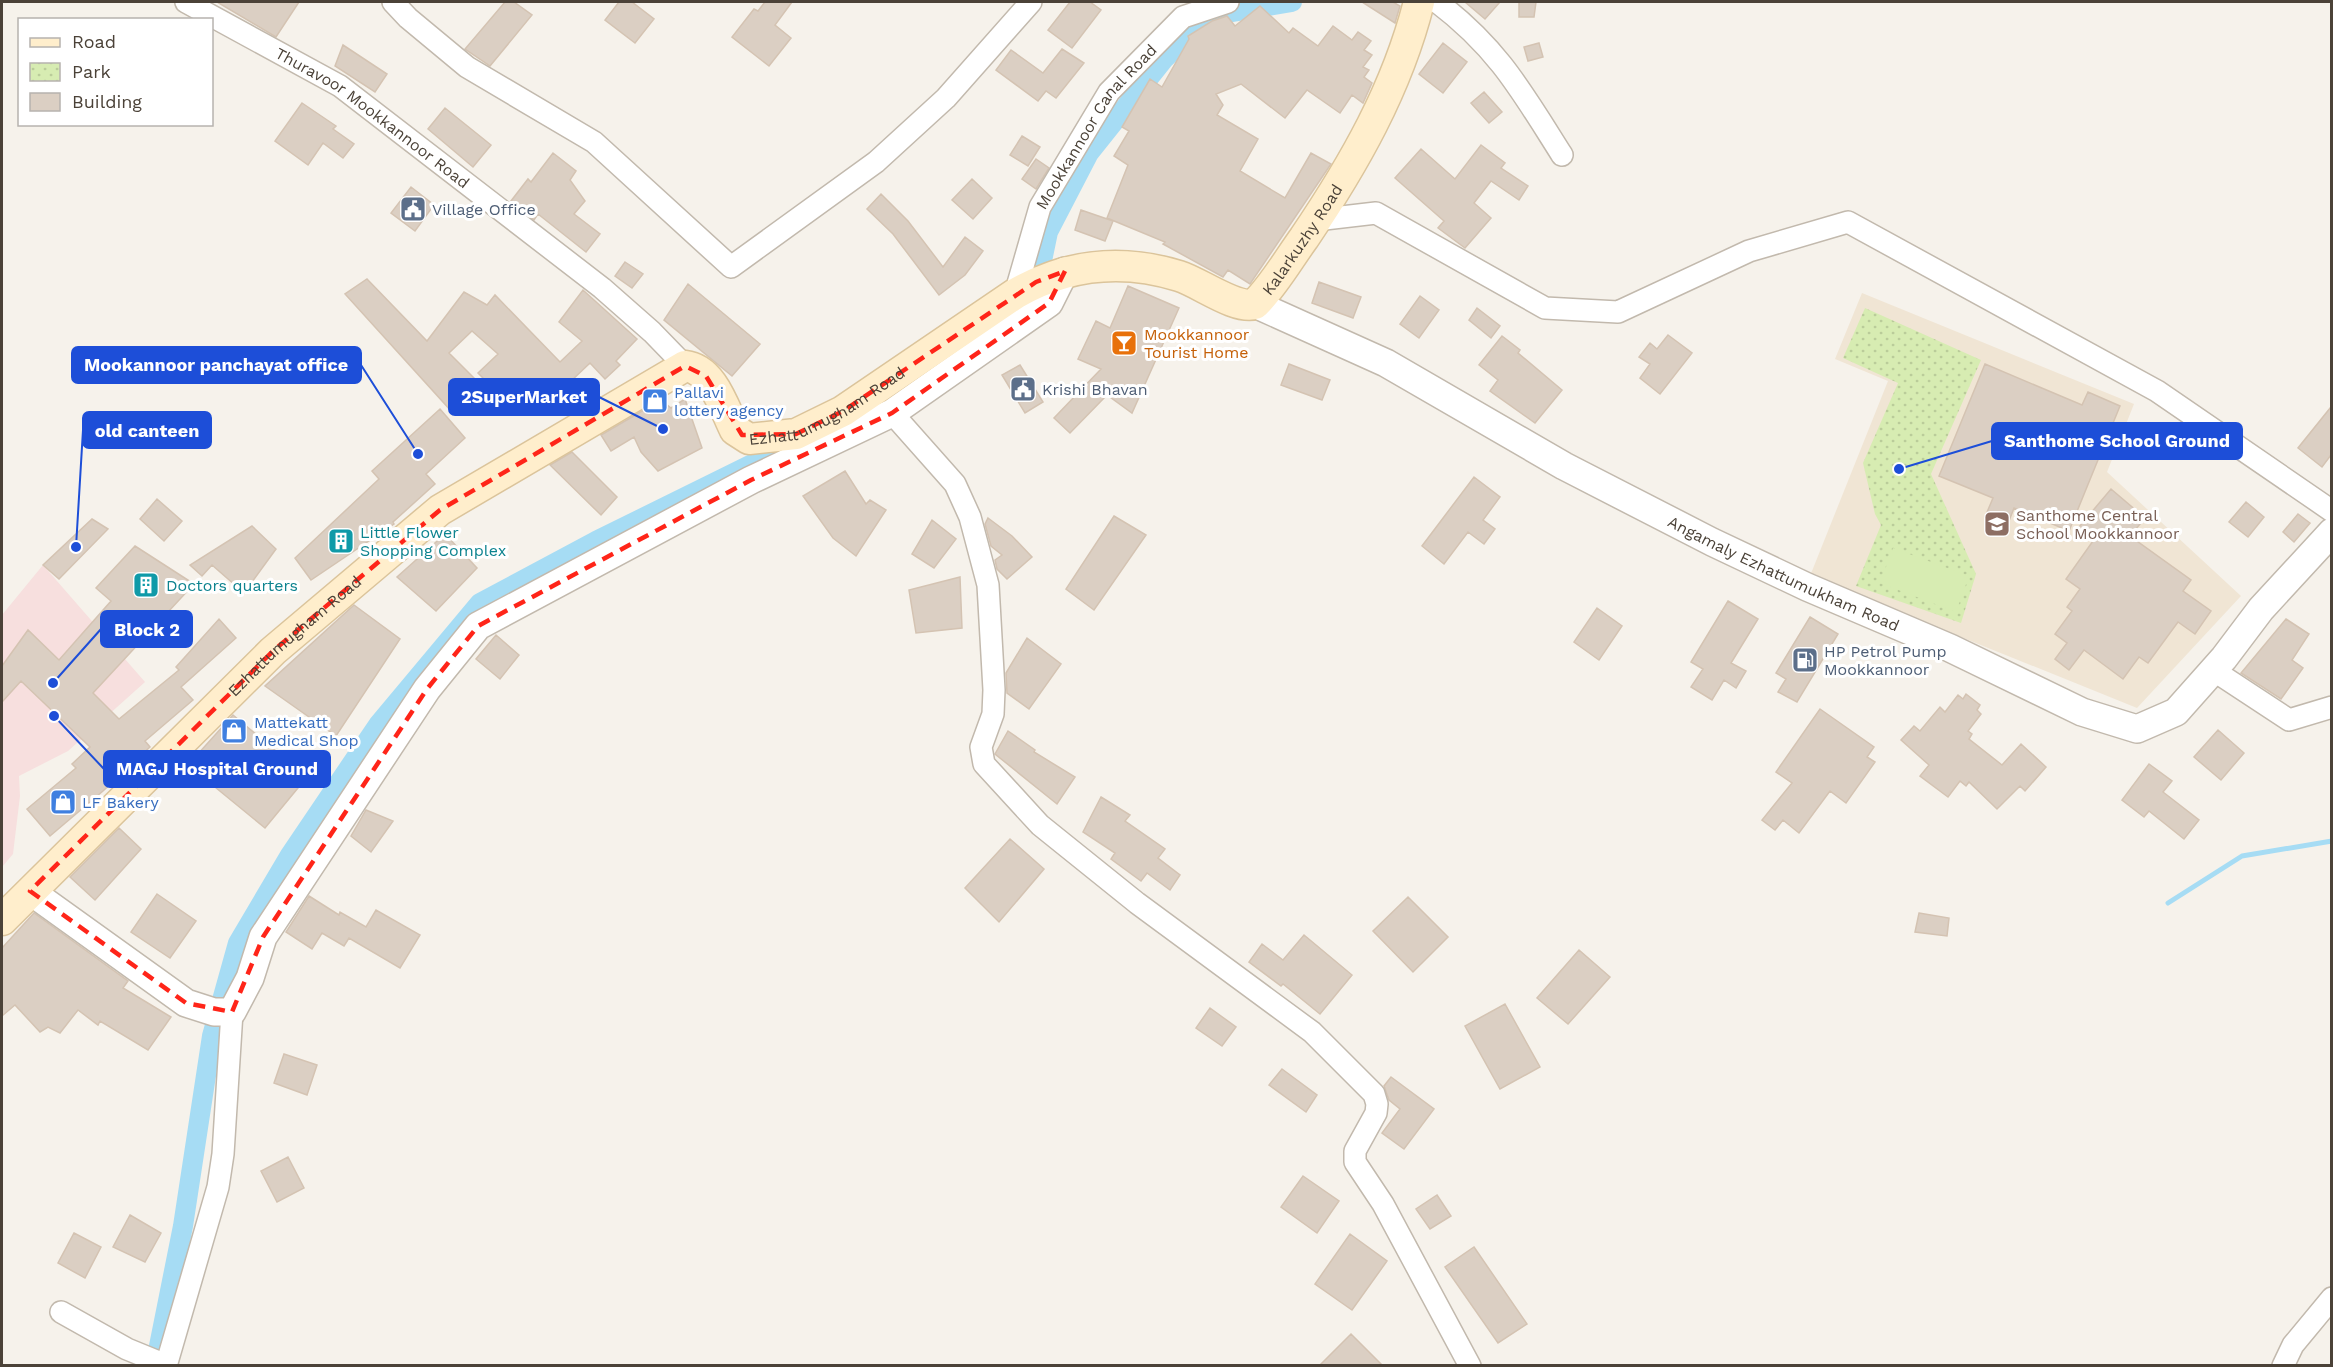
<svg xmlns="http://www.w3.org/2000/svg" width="2333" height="1367" font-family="'Work Sans',sans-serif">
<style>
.education{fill:#f0e5d4}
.medical{fill:#f7dfde}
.park{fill:url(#park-dots)}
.pitch{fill:#d7ecb2}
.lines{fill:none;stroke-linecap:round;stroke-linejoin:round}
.stream{stroke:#a6dcf4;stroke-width:5}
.canal{stroke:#a6dcf4;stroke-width:20}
.building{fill:#dbcfc3;stroke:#d4c3b2;stroke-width:1.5}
.minor-casing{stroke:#c2b9ad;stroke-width:24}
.tertiary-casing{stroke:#c2b9ad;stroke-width:30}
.secondary-casing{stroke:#dbc49b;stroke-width:33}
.minor{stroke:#fff;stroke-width:21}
.tertiary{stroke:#fff;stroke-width:27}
.secondary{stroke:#fec;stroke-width:30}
.marked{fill:none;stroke:#ff2519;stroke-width:4.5;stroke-dasharray:12 8;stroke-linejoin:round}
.labels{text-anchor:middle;stroke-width:6;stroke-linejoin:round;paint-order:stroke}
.street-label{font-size:16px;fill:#4b4238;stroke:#fff}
.service-label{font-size:16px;fill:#4e5e75;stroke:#fff;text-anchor:start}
.food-label{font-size:16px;fill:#c56008;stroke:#fff;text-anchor:start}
.shop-label{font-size:16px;fill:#366cbe;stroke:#fff;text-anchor:start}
.education-label{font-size:16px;fill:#785e54;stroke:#fff;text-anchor:start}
.culture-label{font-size:16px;fill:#0d838f;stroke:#fff;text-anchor:start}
.leader{fill:none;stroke:#1d4ed8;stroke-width:2}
.callout-dot{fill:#1d4ed8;stroke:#fff;stroke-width:2}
.callout{fill:#1d4ed8;stroke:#1d4ed8;stroke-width:2}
.callout-label{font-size:18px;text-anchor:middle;font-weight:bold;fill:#fff}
</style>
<defs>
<pattern id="park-dots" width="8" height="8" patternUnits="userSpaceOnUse" patternTransform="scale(1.5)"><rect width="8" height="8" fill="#d7ecb2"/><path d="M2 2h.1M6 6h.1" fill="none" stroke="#bacc9a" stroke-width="1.8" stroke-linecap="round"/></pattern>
</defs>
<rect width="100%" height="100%" fill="#f6f2eb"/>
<path class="education" d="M1862,293L2134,404L2107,472L2241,596L2137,708L1810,576L1888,381L1835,359Z"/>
<path class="medical" d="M43,565L145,682L68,751L19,776L20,796L13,854L2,867V615Z"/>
<path class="park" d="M1865,308L1981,360L1931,474L1976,574L1961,623L1856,586L1881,525L1875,514L1863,463L1898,383L1843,358Z"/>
<path class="pitch" d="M1893,548L1969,576L1956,612L1880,583Z"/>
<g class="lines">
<path class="stream" d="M2168,903L2242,856L2332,841"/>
<path class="canal" d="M1038,280L1048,232L1089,153L1164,59L1209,16L1292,2
M155,1366L183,1226L212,1036L238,943L290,855L378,725L480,603L596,541L801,440"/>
</g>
<path class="building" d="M217,2H299L276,37Z
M505,2H514L532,15L490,66L465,49Z
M619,2H632L654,19L635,43L605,20Z
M765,2H792L775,25L791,38L769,66L732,37L754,9L758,11Z
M1070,2H1090L1101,10L1072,48L1048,30Z
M1362,2H1393L1400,6L1395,23Z
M1465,2H1500L1485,19Z
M1519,2H1536L1534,17H1519Z
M1260,6L1289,33L1293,28L1318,46L1333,26L1352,40L1358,32L1371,41L1364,50L1372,55L1363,67L1369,70L1364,77L1372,83L1363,103L1352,95L1340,113L1307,90L1285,118L1241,84L1216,94L1223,105L1217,115L1258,139L1240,171L1285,198L1311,153L1331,164L1250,284L1228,270L1223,277L1163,244L1165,242L1107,218L1128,165L1114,156L1129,131L1122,127L1150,79L1162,87L1189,39L1188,36L1212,21L1227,16L1235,26Z
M1443,43L1467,62L1443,93L1419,74Z
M1539,43L1543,57L1528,61L1524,47Z
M343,45L387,74L375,92L335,66Z
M1062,49L1084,63L1056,98L1046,91L1038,101L996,70L1011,50L1043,73Z
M1484,92L1502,112L1489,123L1471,103Z
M302,103L336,126L333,129L354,144L343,158L323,143L308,165L275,141Z
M445,108L491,145L473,167L428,129Z
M1022,136L1040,147L1028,166L1010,155Z
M1481,145L1505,163L1501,168L1528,186L1519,200L1491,181L1474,203L1491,218L1465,248L1438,228L1444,221L1395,178L1421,149L1455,179Z
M553,153L576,171L570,180L585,201L574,214L600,234L586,252L538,214L534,220L511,201L528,179L531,182Z
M1036,159L1049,168L1036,189L1022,179Z
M972,179L992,198L973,219L952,200Z
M411,187L434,205L415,231L391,213Z
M881,194L908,221L943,267L965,237L983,251L965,275L939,295L893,234L867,209Z
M1081,210L1113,221L1105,241L1075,230Z
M625,262L643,274L632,288L615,276Z
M367,279L427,341L464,292L487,305L495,295L560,362L582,341L559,322L583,290L637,339L616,361L620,365L605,379L590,363L550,401L540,393L518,413L478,373L498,354L472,331L449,353L479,383L453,413L345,294Z
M1319,282L1361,297L1353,318L1312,303Z
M688,284L760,344L732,376L664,320Z
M1128,286L1179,308L1132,413L1107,395L1070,433L1054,418L1101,369L1078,359L1096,321L1110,328Z
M1420,296L1439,310L1419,338L1400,324Z
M1477,308L1500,326L1491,338L1469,320Z
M1668,335L1692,353L1660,394L1640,378L1650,364L1639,357L1650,343L1657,349Z
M1502,336L1520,350L1518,353L1562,390L1535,423L1490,391L1498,380L1479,365Z
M1289,364L1330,380L1322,400L1281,385Z
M1985,364L2082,405L2088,392L2120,406L2069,531L2014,508L2007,526L1985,517L1993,498L1939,476Z
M1020,365L1043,402L1025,413L1002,375Z
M685,399L702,448L658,471L641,452L634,437L611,451L601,435L661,400L671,408Z
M2331,407V455L2322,467L2298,448Z
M440,409L465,438L426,474L435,484L393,522L394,524L311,580L295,558L379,479L372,471Z
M572,452L617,497L601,515L550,465Z
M845,471L866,504L870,500L886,510L856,556L833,538L803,496Z
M1474,477L1500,497L1483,520L1495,529L1484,544L1468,532L1444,564L1422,546Z
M2111,489L2145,518L2130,536L2191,580L2183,591L2211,611L2195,634L2178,622L2148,663L2139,657L2123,679L2084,650L2069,670L2055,659L2067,643L2055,634L2072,611L2067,607L2080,589L2066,579L2093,541L2074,533Z
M157,499L182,521L164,541L140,519Z
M2246,502L2264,517L2248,537L2229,522Z
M2298,514L2310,523L2294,542L2283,532Z
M1114,516L1146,535L1094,610L1066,589Z
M988,518L1012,536L1032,557L1007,579L997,569L995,560L1002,555L991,546L985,524Z
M92,519L108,529L59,579L43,565Z
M932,520L956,539L934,568L912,554Z
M252,526L276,549L244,593L212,565L202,576L190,565Z
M445,534L477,568L436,611L397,577Z
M135,546L194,584L93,693L119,719L179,670L176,667L219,619L236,638L181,687L193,700L145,741L150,747L103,791L50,836L27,809L76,768L72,764L90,747L21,681L2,702V666L28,630L59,660L111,601L96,588Z
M960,577L962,628L916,633L909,590Z
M1728,601L1758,619L1731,663L1746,671L1736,688L1724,680L1712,700L1691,687L1703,669L1691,662Z
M354,605L400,639L336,736L265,686Z
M1597,608L1622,626L1599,660L1574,642Z
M1810,617L1838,634L1797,702L1778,692L1786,679L1776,673Z
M2286,619L2309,634L2292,660L2303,668L2281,699L2241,673Z
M496,635L519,655L500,679L476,659Z
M1027,638L1061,664L1029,709L1007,693L1006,673Z
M1966,694L1980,705L1977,710L1981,714L1968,731L1972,734L1969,739L2002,765L2021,744L2046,767L2025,791L2020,786L1997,809L1969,782L1966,786L1960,781L1948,797L1920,776L1929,765L1901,740L1914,726L1920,731L1940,707L1945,712L1958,695L1963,699Z
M1820,709L1874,747L1867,757L1875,762L1846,803L1830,791L1799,833L1783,820L1775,830L1762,820L1792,783L1776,772Z
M233,715L307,777L265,828L188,765Z
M2218,730L2244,753L2221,780L2194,757Z
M1008,731L1035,750L1034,752L1075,777L1057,804L995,754Z
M2149,764L2172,781L2163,792L2199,820L2184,839L2149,811L2144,817L2122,800Z
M1101,797L1130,815L1125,821L1165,849L1158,858L1180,875L1170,890L1147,873L1141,881L1111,859L1115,853L1083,832Z
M366,810L393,821L371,852L351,836Z
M119,828L141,849L95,900L70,877Z
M1010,839L1044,869L999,922L965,888Z
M157,894L196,921L170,958L131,932Z
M309,896L339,915L340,912L366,927L376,910L420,935L400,968L349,938L344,946L322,933L312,949L286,932Z
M1408,897L1448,937L1413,972L1373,931Z
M34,913L128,981L123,988L171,1017L148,1050L100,1021L98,1025L78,1010L60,1033L48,1027L40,1032L15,1005L2,1016V948Z
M1919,913L1949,918L1947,936L1915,932Z
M1304,935L1352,975L1320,1014L1283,984L1281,986L1249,962L1262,944L1283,960Z
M1579,950L1610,977L1568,1024L1537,998Z
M1505,1004L1540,1067L1500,1089L1465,1026Z
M1210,1008L1236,1027L1222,1046L1196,1028Z
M284,1054L317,1065L307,1095L274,1083Z
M1282,1069L1317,1095L1306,1112L1269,1085Z
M1391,1077L1434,1109L1404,1149L1382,1133L1400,1109L1389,1100L1384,1086Z
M288,1157L304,1188L277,1202L261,1171Z
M1303,1176L1339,1201L1317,1233L1281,1207Z
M1437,1195L1451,1216L1430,1229L1416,1209Z
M130,1215L161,1233L145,1262L113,1247Z
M74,1233L101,1247L85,1278L58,1263Z
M1350,1234L1387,1261L1352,1310L1315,1284Z
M1474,1247L1527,1324L1498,1343L1445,1267Z
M1351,1334L1382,1365H1320Z"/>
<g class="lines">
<defs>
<g id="minor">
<path id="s1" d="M186,2L340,86L602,288L652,332L685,366"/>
<path d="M393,2L408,18L467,67L594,142L731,267L876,162L946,98L1031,2"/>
<path d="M1437,2C1498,48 1522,92 1562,155"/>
<path d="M1316,220L1376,213L1545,308L1618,312L1749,251L1848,222L2157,391L2332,511"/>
<path id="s2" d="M1015,294L1040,207L1109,92L1183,17L1228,2"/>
<path d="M892,413L955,484L970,517L988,585L994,690L993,714L981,747L984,764L1040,825L1137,903L1312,1032L1374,1094L1377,1104L1376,1113L1355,1151V1162L1383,1204L1470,1366"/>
<path d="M2213,670L2289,720L2332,707"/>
<path d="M61,1312L127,1349L166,1365"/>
<path d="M166,1366L218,1187L223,1154L232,1012"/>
<path d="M2283,1366L2293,1345L2332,1298"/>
</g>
<g id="tertiary">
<path id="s3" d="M1255,304L1386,363L1564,466L1712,542L1807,587L1950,648L2082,712L2137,729L2176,712L2224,658L2261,609L2332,532"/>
<path d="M30,891L186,1003L214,1012H232L250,978L263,937L427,689L478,626L751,480L892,413L1049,303L1065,271"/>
</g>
<g id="secondary">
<path id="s4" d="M2,920L273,651L440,510L685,366C713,369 724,408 735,430L749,439L796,434L843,411L1015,294C1067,264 1121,258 1179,276C1199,282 1236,310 1255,304C1274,285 1288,260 1304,238C1354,164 1397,89 1419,2"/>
</g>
</defs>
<use href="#minor" class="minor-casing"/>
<use href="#tertiary" class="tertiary-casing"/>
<use href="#secondary" class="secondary-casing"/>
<use href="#minor" class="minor"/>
<use href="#tertiary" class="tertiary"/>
<use href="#secondary" class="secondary"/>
</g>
<path class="marked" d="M1065,271L1049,303L892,413L751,480L478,626L427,689L263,937L232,1012L186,1003L30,891L273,651L440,510L685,366L706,376L742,435L796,434L843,411L1036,282Z"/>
<defs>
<symbol id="civic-square" viewBox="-11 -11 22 22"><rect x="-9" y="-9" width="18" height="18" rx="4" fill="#5c6f8a" stroke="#fff"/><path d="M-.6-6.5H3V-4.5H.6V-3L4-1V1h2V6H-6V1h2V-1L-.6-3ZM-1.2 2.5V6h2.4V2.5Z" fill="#fff"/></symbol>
<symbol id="bar-square" viewBox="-11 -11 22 22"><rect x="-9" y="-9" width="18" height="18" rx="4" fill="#e8710a" stroke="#fff"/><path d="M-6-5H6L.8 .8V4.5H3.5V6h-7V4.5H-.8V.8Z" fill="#fff"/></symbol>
<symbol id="shop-square" viewBox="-11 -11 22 22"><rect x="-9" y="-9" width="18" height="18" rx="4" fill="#3f7fe0" stroke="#fff"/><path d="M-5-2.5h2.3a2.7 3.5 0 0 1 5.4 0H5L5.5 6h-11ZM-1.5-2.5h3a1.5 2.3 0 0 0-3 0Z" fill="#fff"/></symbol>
<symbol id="school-square" viewBox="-11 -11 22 22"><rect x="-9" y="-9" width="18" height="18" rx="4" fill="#8d6e63" stroke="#fff"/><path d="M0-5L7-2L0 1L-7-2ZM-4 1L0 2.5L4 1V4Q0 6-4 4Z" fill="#fff"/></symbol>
<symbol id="building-square" viewBox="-11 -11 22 22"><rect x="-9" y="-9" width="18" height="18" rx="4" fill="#0f9aa8" stroke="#fff"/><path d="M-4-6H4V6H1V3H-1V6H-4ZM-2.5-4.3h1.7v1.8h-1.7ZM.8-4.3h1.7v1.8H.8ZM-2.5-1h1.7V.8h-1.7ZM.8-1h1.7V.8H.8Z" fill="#fff"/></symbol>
<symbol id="fuel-square" viewBox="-11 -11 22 22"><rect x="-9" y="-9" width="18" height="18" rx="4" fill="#5c6f8a" stroke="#fff"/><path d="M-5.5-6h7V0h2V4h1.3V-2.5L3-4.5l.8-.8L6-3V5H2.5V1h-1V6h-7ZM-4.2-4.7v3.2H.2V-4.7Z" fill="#fff"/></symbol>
</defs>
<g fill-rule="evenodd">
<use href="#civic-square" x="398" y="194" width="30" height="30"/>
<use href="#bar-square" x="1109" y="328" width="30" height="30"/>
<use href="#civic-square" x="1008" y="374" width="30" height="30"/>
<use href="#shop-square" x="640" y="386" width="30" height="30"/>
<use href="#school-square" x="1982" y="509" width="30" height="30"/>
<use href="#building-square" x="326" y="526" width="30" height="30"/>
<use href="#building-square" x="131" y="570" width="30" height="30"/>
<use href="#fuel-square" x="1790" y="645" width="30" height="30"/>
<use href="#shop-square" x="219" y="716" width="30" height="30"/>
<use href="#shop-square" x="48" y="787" width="30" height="30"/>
</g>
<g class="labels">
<g class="street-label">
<text dy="6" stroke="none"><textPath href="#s1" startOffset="220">Thuravoor Mookkannoor Road</textPath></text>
<text dy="6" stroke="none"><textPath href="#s2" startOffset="189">Mookkannoor Canal Road</textPath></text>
<text dy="6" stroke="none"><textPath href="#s4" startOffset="1626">Kalarkuzhy Road</textPath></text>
<text dy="6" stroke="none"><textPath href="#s4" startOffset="1072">Ezhattumugham Road</textPath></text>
<text dy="6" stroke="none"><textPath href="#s3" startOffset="594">Angamaly Ezhattumukham Road</textPath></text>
<text dy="6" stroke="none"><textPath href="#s4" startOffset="408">Ezhattumugham Road</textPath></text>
</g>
<g class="service-label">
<text x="432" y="215">Village Office</text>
<text x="1042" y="395">Krishi Bhavan</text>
<text x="1824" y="657">HP Petrol Pump<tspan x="1824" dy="18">Mookkannoor</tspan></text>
</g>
<g class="food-label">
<text x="1144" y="340">Mookkannoor<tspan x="1144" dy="18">Tourist Home</tspan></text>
</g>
<g class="shop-label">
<text x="674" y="398">Pallavi<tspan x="674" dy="18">lottery agency</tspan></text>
<text x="254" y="728">Mattekatt<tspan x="254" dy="18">Medical Shop</tspan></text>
<text x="82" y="808">LF Bakery</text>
</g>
<g class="education-label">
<text x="2016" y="521">Santhome Central<tspan x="2016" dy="18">School Mookkannoor</tspan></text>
</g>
<g class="culture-label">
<text x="360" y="538">Little Flower<tspan x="360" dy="18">Shopping Complex</tspan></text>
<text x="166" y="591">Doctors quarters</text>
</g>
</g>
<path class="leader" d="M418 454L361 365M663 429L599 397M76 547L83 430M1899 469L1992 441M53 683L101 629M54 716L104 769"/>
<g class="callout-dot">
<circle cx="418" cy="454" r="6"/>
<circle cx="663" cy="429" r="6"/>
<circle cx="76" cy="547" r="6"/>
<circle cx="1899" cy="469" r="6"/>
<circle cx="53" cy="683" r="6"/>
<circle cx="54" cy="716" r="6"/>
</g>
<g class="callout">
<rect x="72" y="347" width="289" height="36" rx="6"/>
<rect x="449" y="379" width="150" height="36" rx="6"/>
<rect x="83" y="412" width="128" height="36" rx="6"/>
<rect x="1992" y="423" width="250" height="36" rx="6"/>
<rect x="101" y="611" width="91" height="36" rx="6"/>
<rect x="104" y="751" width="226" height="36" rx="6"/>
</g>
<g class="callout-label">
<text x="216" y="371">Mookannoor panchayat office</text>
<text x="524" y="403">2SuperMarket</text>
<text x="147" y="437">old canteen</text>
<text x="2117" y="447">Santhome School Ground</text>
<text x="147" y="636">Block 2</text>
<text x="217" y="775">MAGJ Hospital Ground</text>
</g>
<rect width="2333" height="1367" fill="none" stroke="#4b4238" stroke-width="6"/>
<rect x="18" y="18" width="195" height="108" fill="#ffffff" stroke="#b7b3af" stroke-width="1.5"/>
<rect x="30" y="38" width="30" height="9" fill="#ffeecc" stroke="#b7b3af" stroke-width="1.5"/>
<text x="72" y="48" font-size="18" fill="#4b4238">Road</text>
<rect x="30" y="63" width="30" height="18" fill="url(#park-dots)" stroke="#b7b3af" stroke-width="1.5"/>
<text x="72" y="78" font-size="18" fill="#4b4238">Park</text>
<rect x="30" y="93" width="30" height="18" fill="#dbcfc3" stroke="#b7b3af" stroke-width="1.5"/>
<text x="72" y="108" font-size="18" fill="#4b4238">Building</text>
</svg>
